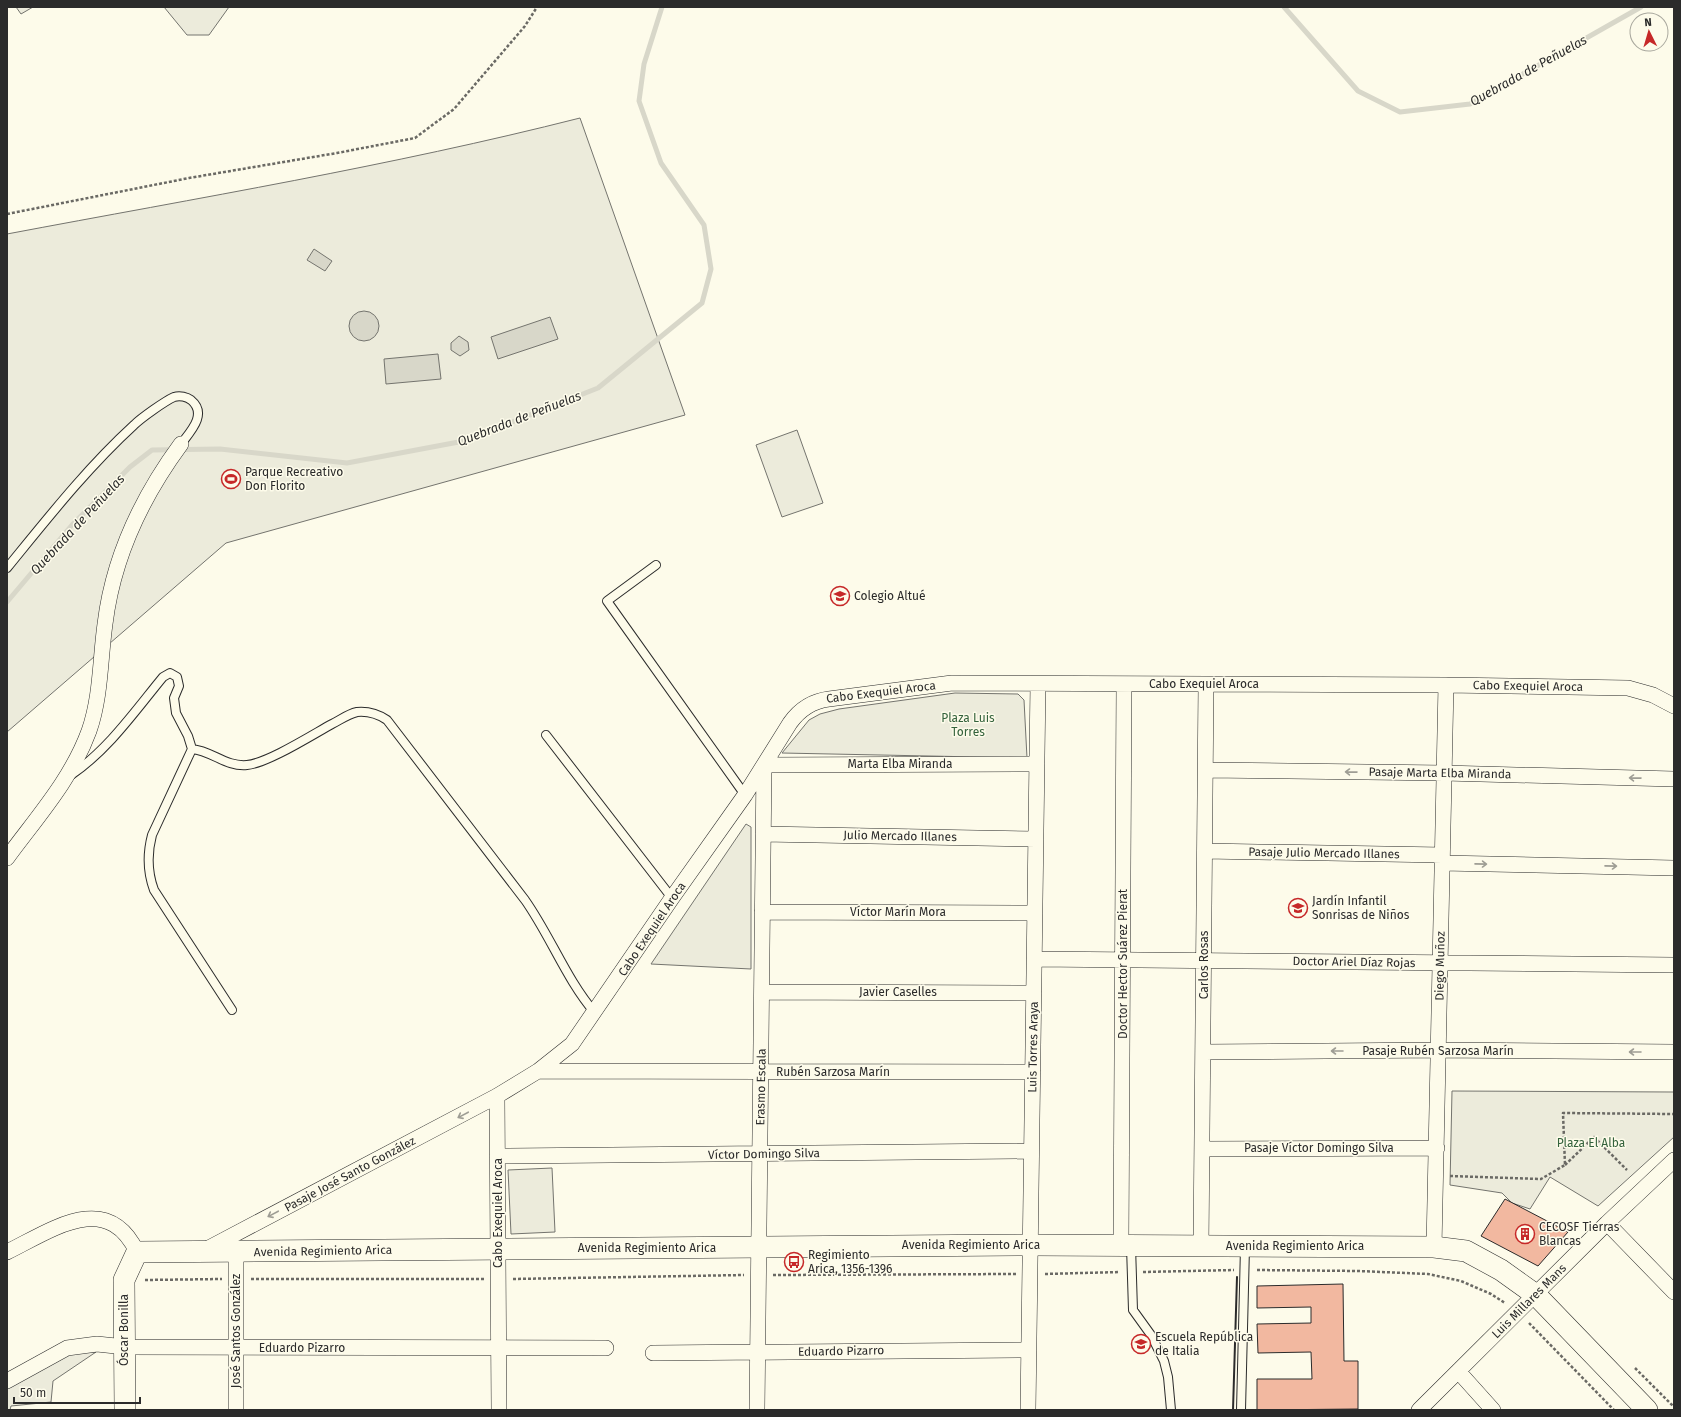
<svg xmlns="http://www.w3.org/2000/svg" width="1681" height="1417" font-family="'Fira Sans',sans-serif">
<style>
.green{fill:#ecebdb;stroke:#74746e}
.water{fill:#d8d7c9;stroke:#74746e}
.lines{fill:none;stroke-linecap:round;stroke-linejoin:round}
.stream{stroke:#d8d7c9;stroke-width:5}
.building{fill:#f2b8a0;stroke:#2b2b2b}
.lane-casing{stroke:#2b2b2b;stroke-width:10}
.street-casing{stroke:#2b2b2b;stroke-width:16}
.secondary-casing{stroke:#2b2b2b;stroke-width:22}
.path{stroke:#6a6964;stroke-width:2.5;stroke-dasharray:3 2;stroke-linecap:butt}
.lane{stroke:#fdfbea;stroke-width:8}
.street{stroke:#fdfbea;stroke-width:15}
.secondary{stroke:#fdfbea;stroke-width:21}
.wall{stroke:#2b2b2b;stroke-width:2}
.oneway{stroke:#9e9d94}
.labels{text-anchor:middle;stroke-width:3;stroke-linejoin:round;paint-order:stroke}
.poi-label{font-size:12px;fill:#2b2b2b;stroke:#fdfbea;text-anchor:start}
.street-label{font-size:12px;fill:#2b2b2b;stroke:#fdfbea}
.park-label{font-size:12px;fill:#34623c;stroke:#fdfbea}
.water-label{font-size:13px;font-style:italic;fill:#2b2b2b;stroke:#fdfbea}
</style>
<rect width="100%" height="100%" fill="#fdfbea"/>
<path class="green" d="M16,7H33L21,14Z
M164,7H229L209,35H187Z
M580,118L685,415L226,543L7,732V234C198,198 391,166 580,118Z
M797,430L823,503L782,517L756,445Z
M955,693L1018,694L1024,700L1027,758L782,753L809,720L820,714L839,709Z
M746,824L751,827V969L651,964Z
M1452,1091L1674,1092V1137L1598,1206L1550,1177L1530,1209L1512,1203L1502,1193L1450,1185Z
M552,1168L555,1232L511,1234L508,1170Z
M69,1352H96L53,1381L51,1402L11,1406L10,1410H7V1386Z"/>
<path class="water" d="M314,249L332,261L325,271L307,260Z
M349 326a15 15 0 1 1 30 0a15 15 0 1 1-30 0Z
M550,317L558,339L498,359L491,337Z
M459,336L468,342L469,350L460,356L451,350V343Z
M438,354L441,379L386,384L384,359Z"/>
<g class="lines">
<path class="stream" d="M1284,7L1358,91L1400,112L1470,104L1641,7
M7,602L72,525L130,467L152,450L220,449L347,463L464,441L598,388L702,303L711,269L704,225L661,163L639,101L644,64L662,7"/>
</g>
<path class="building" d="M1505,1199L1568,1232L1538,1266L1481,1236Z
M1343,1284L1344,1361H1358V1409L1257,1410V1379H1312L1311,1352L1258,1353L1257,1324L1311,1323V1307L1257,1308V1286Z"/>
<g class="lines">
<defs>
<path id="lane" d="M656,565L607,601L745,795
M7,568C47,519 87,468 134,425C141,418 165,401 174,397C180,395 187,397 191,400C208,414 190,432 181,444
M546,735L672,898
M192,749C212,751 226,767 247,765C268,763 312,735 332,724C340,720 348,714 357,712C368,711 378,714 387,720L525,900C551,937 566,979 595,1013
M71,775C108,750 135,711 163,677L170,673L177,677L179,686L174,698L176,713L188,736L192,749L152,835C147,854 147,871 154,890L232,1010
M1131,1246L1133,1310L1151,1335L1164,1361L1168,1377L1171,1410
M1241,1410L1245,1247"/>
<path id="street" d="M1206,770L1444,773L1674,779
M763,834L1036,839
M1205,851L1442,855
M7,858C37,817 71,780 89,731C101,697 100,660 105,624C113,558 142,497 181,444
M1442,863L1674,868
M762,912L1035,913
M1034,959L1674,965
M762,992L1034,993
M1203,1052L1438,1050L1674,1052
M538,1071L1033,1072
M497,1096L499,1410
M1202,1149L1437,1148
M497,1156L1031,1151
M1607,1223L1674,1292
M1121,1245L1124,684
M1201,1246L1206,684
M1434,1247L1446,685
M205,1250L497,1096L538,1071L572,1044L672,898L745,795L790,723C800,709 812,701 829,699L952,683L1446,685L1628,688L1653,695L1674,706
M7,1252C50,1231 107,1189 137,1252
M653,1353L1029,1350
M1458,1371L1493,1410
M7,1381L67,1348L97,1344L125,1347L606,1348
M236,1410V1252
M757,1410L764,765L1037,764
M1028,1410L1038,684
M1419,1410L1607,1223L1674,1160"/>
<path id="secondary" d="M125,1410L124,1280L137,1252L1030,1245L1434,1247L1466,1251L1501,1270L1536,1295L1647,1410"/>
</defs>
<use href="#lane" class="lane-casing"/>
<use href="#street" class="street-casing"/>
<use href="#secondary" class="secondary-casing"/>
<path class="path" d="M7,214L189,178L337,153L415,138L454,109L525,26L537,7
M1565,1165L1594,1137L1627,1170
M1450,1176L1541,1179L1565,1165L1563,1113L1674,1114
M1257,1270L1359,1271L1428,1274L1461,1281L1491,1294L1505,1303
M1143,1272L1234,1270
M1045,1274L1120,1272
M773,1275L1016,1274
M251,1279H484
M513,1279L744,1275
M145,1280L222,1279
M1529,1323L1614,1410
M1635,1368L1674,1407"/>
<use href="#lane" class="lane"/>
<use href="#street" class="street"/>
<use href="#secondary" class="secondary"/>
<path class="wall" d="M1233,1410L1237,1277"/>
</g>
<defs><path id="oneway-shaft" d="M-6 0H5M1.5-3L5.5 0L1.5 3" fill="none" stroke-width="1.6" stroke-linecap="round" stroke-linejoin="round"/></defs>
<g class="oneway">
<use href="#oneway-shaft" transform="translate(1351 772) rotate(-179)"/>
<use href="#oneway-shaft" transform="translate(1635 778) rotate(-179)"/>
<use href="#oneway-shaft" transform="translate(1481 864) rotate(1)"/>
<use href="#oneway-shaft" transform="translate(1611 866) rotate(1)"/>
<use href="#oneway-shaft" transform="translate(1337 1051) rotate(180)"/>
<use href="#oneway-shaft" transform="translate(1635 1052) rotate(-180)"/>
<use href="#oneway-shaft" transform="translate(463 1115) rotate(152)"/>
<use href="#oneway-shaft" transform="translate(273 1214) rotate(152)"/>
</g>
<defs>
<symbol id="stadium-ring" viewBox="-11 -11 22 22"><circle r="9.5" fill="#fdfbea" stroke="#c62828" stroke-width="1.5"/><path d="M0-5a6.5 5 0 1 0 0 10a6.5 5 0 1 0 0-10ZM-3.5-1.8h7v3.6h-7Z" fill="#c62828"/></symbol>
<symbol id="school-ring" viewBox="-11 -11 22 22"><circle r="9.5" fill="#fdfbea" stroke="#c62828" stroke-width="1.5"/><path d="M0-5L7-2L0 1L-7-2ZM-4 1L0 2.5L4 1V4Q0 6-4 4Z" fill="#c62828"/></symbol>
<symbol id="building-ring" viewBox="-11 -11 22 22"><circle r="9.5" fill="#fdfbea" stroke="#c62828" stroke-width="1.5"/><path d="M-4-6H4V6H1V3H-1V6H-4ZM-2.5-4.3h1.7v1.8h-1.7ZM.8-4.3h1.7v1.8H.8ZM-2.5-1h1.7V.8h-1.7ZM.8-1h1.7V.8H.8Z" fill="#c62828"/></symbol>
<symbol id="bus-ring" viewBox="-11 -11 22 22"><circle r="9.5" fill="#fdfbea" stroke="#c62828" stroke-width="1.5"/><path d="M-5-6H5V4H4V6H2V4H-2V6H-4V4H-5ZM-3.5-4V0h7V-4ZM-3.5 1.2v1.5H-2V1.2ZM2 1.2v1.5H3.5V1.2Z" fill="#c62828"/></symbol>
</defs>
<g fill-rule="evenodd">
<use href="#stadium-ring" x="220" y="468" width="22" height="22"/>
<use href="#school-ring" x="829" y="585" width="22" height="22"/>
<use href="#school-ring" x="1287" y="897" width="22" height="22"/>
<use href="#building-ring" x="1514" y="1223" width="22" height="22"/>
<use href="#bus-ring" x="783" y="1251" width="22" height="22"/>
<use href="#school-ring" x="1130" y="1333" width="22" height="22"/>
</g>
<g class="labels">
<g class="poi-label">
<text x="245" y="476">Parque Recreativo<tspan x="245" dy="14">Don Florito</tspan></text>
<text x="854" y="600">Colegio Altué</text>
<text x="1312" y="905">Jardín Infantil<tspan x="1312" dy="14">Sonrisas de Niños</tspan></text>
<text x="1539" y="1231">CECOSF Tierras<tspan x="1539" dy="14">Blancas</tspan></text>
<text x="808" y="1259">Regimiento<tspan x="808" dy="14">Arica, 1356-1396</tspan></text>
<text x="1155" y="1341">Escuela República<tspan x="1155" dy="14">de Italia</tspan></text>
</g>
<g class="street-label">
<text x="1204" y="688">Cabo Exequiel Aroca</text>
<text transform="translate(1528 686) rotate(1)" y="4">Cabo Exequiel Aroca</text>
<text transform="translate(881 692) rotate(-7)" y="4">Cabo Exequiel Aroca</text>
<text x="900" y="768">Marta Elba Miranda</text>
<text transform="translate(1440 773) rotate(1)" y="4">Pasaje Marta Elba Miranda</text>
<text transform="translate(900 836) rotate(1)" y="4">Julio Mercado Illanes</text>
<text transform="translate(1324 853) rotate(1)" y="4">Pasaje Julio Mercado Illanes</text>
<text x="898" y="916">Víctor Marín Mora</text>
<text transform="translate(652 929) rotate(-56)" y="4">Cabo Exequiel Aroca</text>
<text transform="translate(1354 962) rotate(1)" y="4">Doctor Ariel Díaz Rojas</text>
<text transform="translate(1123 964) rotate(-90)" y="4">Doctor Hector Suárez Pierat</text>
<text transform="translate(1204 965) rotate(-90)" y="4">Carlos Rosas</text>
<text transform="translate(1440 966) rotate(-89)" y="4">Diego Muñoz</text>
<text x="898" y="996">Javier Caselles</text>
<text transform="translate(1033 1047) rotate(-89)" y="4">Luis Torres Araya</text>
<text x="1438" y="1055">Pasaje Rubén Sarzosa Marín</text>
<text x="833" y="1076">Rubén Sarzosa Marín</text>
<text transform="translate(761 1087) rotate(-89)" y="4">Erasmo Escala</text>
<text x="1319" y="1152">Pasaje Víctor Domingo Silva</text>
<text transform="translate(764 1154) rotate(-1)" y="4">Víctor Domingo Silva</text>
<text transform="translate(350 1174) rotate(-28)" y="4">Pasaje José Santo González</text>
<text transform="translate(498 1213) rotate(-90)" y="4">Cabo Exequiel Aroca</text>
<text x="971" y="1249">Avenida Regimiento Arica</text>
<text x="1295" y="1250">Avenida Regimiento Arica</text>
<text x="647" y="1252">Avenida Regimiento Arica</text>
<text transform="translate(323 1251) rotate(-1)" y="4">Avenida Regimiento Arica</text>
<text transform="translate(1529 1301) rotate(-45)" y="4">Luis Millares Mans</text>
<text transform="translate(124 1330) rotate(-90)" y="4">Óscar Bonilla</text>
<text transform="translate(236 1331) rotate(-90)" y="4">José Santos González</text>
<text x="302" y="1352">Eduardo Pizarro</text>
<text transform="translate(841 1351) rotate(-1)" y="4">Eduardo Pizarro</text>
</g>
<g class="park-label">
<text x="968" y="722">Plaza Luis<tspan x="968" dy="14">Torres</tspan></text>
<text x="1591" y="1147">Plaza El Alba</text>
</g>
<g class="water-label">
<text transform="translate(1528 70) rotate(-29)" y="5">Quebrada de Peñuelas</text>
<text transform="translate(519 418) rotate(-21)" y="5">Quebrada de Peñuelas</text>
<text transform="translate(77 524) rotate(-47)" y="5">Quebrada de Peñuelas</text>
</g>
</g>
<rect width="1681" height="1417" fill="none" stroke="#2b2b2b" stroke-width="16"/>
<g transform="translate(1649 32) rotate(355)"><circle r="19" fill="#fdfbea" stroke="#a9a89e"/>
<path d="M0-3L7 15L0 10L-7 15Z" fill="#c62828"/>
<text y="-6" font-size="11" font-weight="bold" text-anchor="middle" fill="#2b2b2b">N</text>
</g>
<path d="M14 1397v6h126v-6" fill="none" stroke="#2b2b2b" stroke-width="2"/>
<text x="20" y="1397" font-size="12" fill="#2b2b2b" stroke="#fdfbea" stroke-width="3" paint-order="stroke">50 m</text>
</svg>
